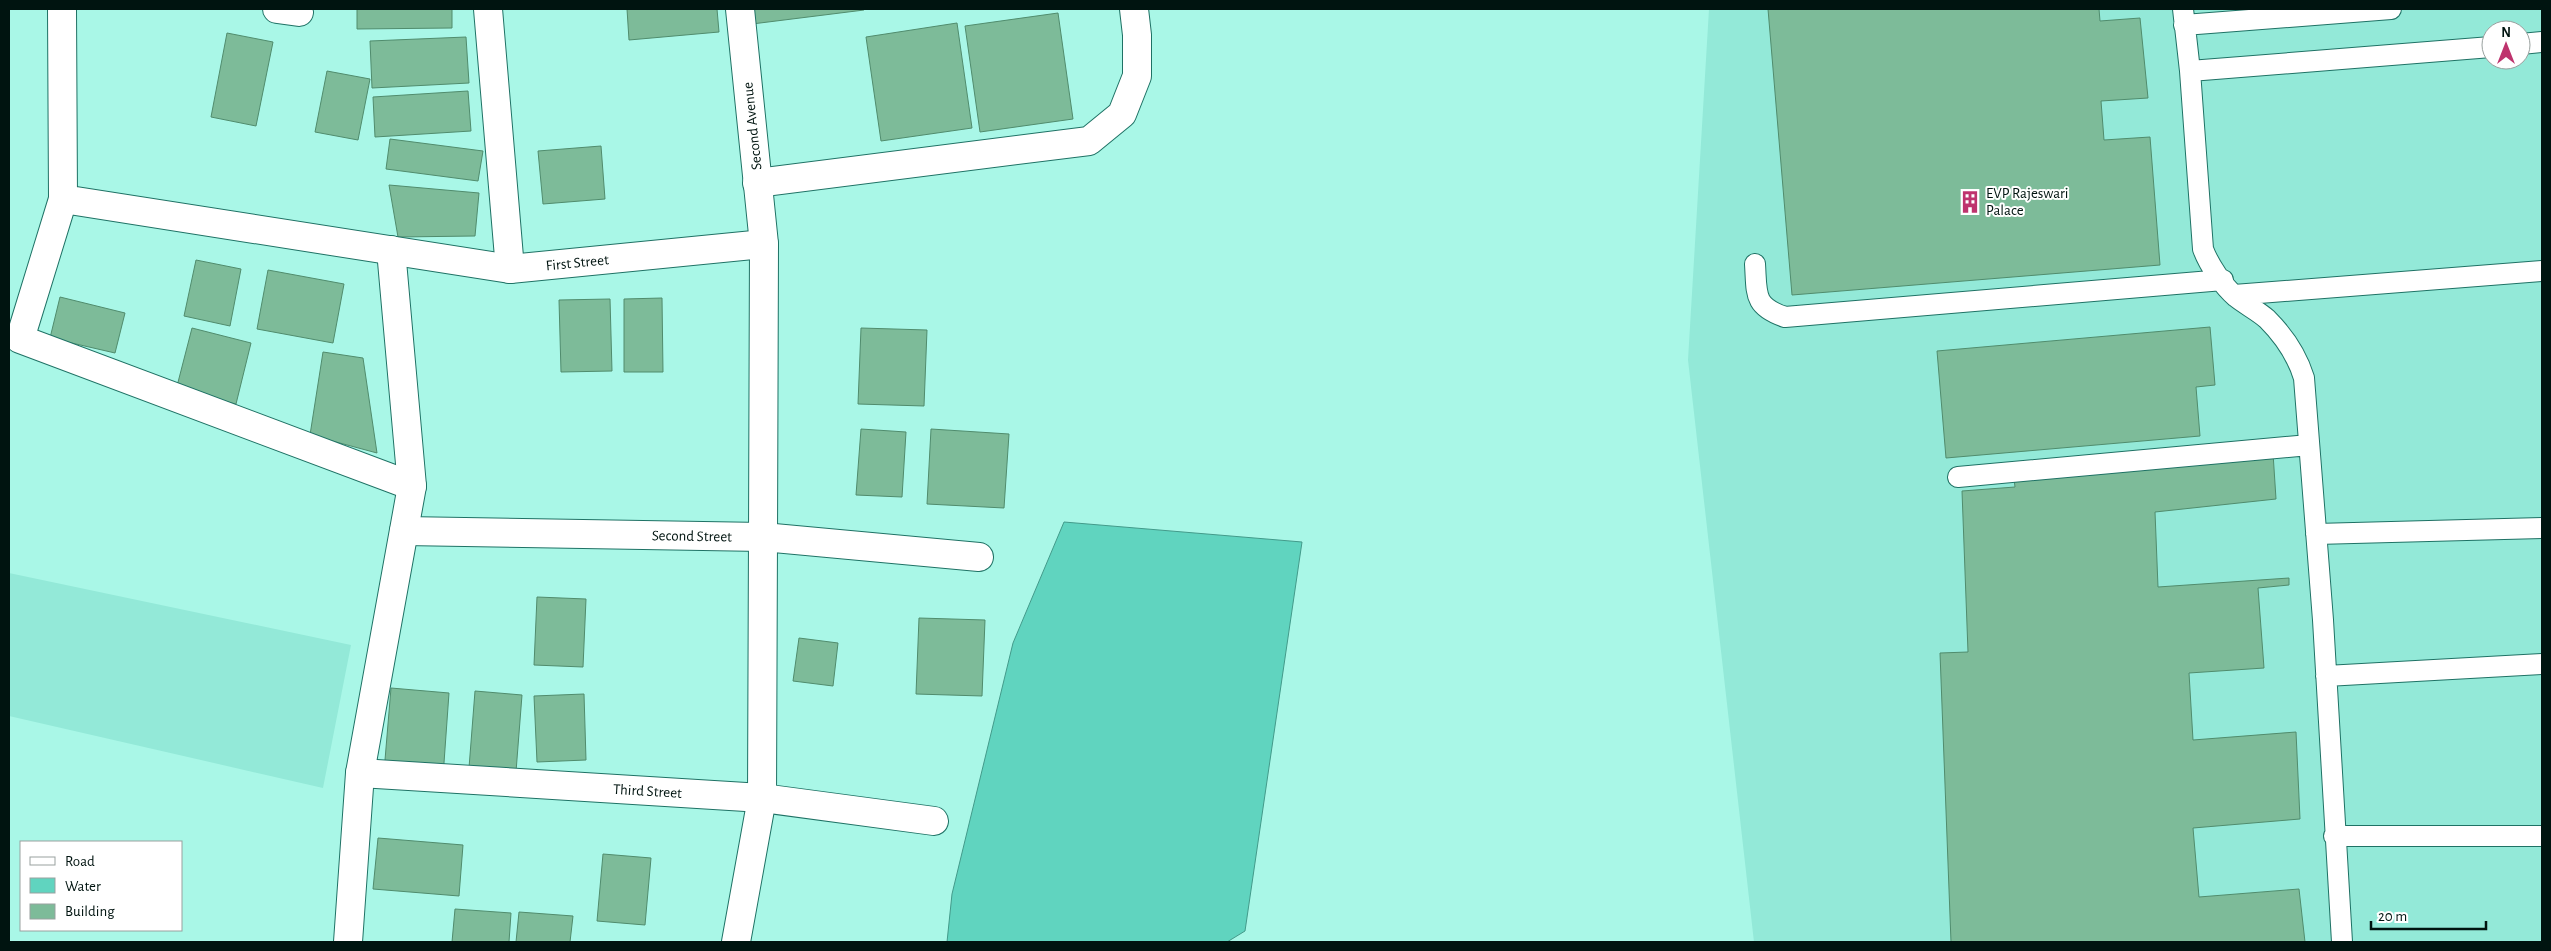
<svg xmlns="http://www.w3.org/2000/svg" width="2551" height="951" font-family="'Alegreya Sans',sans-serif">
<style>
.built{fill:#93e9d8;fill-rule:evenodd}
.water{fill:#60d4bf;stroke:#439a8a}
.building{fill:#7dbb99;stroke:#508c6d}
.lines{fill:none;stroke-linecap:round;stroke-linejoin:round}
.service-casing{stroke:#1f7265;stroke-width:22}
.minor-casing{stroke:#1f7265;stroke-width:30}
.service{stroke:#fff;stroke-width:20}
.minor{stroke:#fff;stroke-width:28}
.labels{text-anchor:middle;stroke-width:4;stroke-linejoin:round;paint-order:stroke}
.street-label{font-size:15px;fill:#001410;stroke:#fff}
.poi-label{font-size:15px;fill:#001410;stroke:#fff;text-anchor:start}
</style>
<rect width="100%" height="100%" fill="#a9f7e7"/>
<path class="built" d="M1709,9H2542V942H1754L1688,360ZM2491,30H2521V60H2491Z
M9,573L351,645L323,788L9,716Z"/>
<path class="water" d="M1064,522L1302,542L1245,931L1227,942H947L952,894L1013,643Z"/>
<path class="building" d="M357,9H452V28L357,29Z
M627,9H717L719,32L629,40Z
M750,9H864V10L752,24Z
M1768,9H2099L2100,21L2140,18L2148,98L2101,101L2104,140L2150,137L2160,265L1792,295Z
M1058,13L1073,119L980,132L965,26Z
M957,23L972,128L881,141L866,37Z
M227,33L273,42L256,126L211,117Z
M466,37L469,83L372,88L370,41Z
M327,71L370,79L358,140L315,132Z
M468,91L471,131L375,137L373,97Z
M390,139L483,151L478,181L386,169Z
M601,146L605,199L543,204L538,151Z
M389,185L479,193L475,236L398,237Z
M196,260L241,269L230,326L184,316Z
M268,270L344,284L333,343L257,329Z
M60,297L125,313L115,353L50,338Z
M662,298L663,372H624V299Z
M610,299L612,371L561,372L559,300Z
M2210,327L2215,385L2196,387L2200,436L1946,458L1937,351Z
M192,328L251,343L236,404L176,390Z
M861,328L927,330L924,406L858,404Z
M323,352L363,358L377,453L310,435Z
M861,429L906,432L902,497L856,495Z
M931,429L1009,434L1004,508L927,504Z
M2273,453L2276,499L2155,512L2158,587L2289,578V585L2258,588L2264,668L2189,673L2193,740L2296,732L2300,819L2193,828L2199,897L2299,889L2305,942H1951L1940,653L1968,652L1962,491L2015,487L2014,479Z
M537,597L586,599L583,667L534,665Z
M919,618L985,620L982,696L916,694Z
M799,638L838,643L833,686L793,681Z
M391,688L449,693L443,777L384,772Z
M475,691L522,695L516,772L469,768Z
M584,694L586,760L537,762L534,696Z
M378,838L463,845L459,896L373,889Z
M603,854L651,858L645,925L597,921Z
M455,909L511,913L509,942H452Z
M519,912L573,916L570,942H516Z"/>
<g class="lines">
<defs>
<path id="service" d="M2183,9L2190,71L2203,249C2209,265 2223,286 2236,297C2246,305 2258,311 2267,319C2284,336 2297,355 2304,378L2323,620L2342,942
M2184,25L2391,9
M2521,44L2542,42
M2190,71L2491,47
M1755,264C1757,294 1753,306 1785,317L2223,280
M2234,295L2542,271
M1958,477L2309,445
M2316,534L2542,528
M2326,676L2542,664
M2334,836H2542"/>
<g id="minor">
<path id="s1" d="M62,9L63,199L510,269L764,244"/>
<path d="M277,9L299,12"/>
<path d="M488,9L510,269"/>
<path d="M757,183L1089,141L1122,114L1137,76V35L1134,9"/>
<path d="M63,199L20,339L412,486"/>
<path id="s2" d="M404,531L763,537L979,557"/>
<path id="s3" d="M360,773L762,798L934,821"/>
<path d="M348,942L360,773L412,486L391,250"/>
<path d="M736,942L762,798L763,537L764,244L740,9"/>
</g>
</defs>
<use href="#service" class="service-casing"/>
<use href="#minor" class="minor-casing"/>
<use href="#service" class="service"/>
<use href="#minor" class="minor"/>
</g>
<defs>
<symbol id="building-bare" viewBox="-9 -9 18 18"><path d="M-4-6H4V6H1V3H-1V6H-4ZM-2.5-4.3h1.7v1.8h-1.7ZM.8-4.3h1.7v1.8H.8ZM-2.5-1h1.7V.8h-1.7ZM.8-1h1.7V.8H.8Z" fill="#be336d" stroke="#fff" stroke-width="2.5" paint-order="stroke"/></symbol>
</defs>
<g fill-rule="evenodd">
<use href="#building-bare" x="1954" y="186" width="32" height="32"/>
</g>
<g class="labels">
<g class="street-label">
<text transform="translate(752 126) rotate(-96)" y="5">Second Avenue</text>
<text dy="5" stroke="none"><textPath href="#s1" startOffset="710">First Street</textPath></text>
<text dy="5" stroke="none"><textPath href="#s2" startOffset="288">Second Street</textPath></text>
<text dy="5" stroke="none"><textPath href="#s3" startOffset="288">Third Street</textPath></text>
</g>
<g class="poi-label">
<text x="1986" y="198">EVP Rajeswari<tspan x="1986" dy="17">Palace</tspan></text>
</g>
</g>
<rect width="2551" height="951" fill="none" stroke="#001410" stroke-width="20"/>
<rect x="20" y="841" width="162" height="90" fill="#ffffff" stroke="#99a19f"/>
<rect x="30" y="857" width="25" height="8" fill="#ffffff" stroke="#99a19f"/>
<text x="65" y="866" font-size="15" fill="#001410">Road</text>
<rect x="30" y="878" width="25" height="15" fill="#60d4bf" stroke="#99a19f"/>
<text x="65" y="891" font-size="15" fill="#001410">Water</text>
<rect x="30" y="904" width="25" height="15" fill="#7dbb99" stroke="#99a19f"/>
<text x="65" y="916" font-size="15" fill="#001410">Building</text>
<g transform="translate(2506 45)"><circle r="24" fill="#ffffff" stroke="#99a19f"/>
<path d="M0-4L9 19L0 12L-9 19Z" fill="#be336d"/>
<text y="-8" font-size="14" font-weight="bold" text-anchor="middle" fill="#001410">N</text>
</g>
<path d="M2371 921v8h115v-8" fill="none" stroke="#001410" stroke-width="2.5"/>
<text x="2378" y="921" font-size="15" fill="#001410" stroke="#ffffff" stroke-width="4" paint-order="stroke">20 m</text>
</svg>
